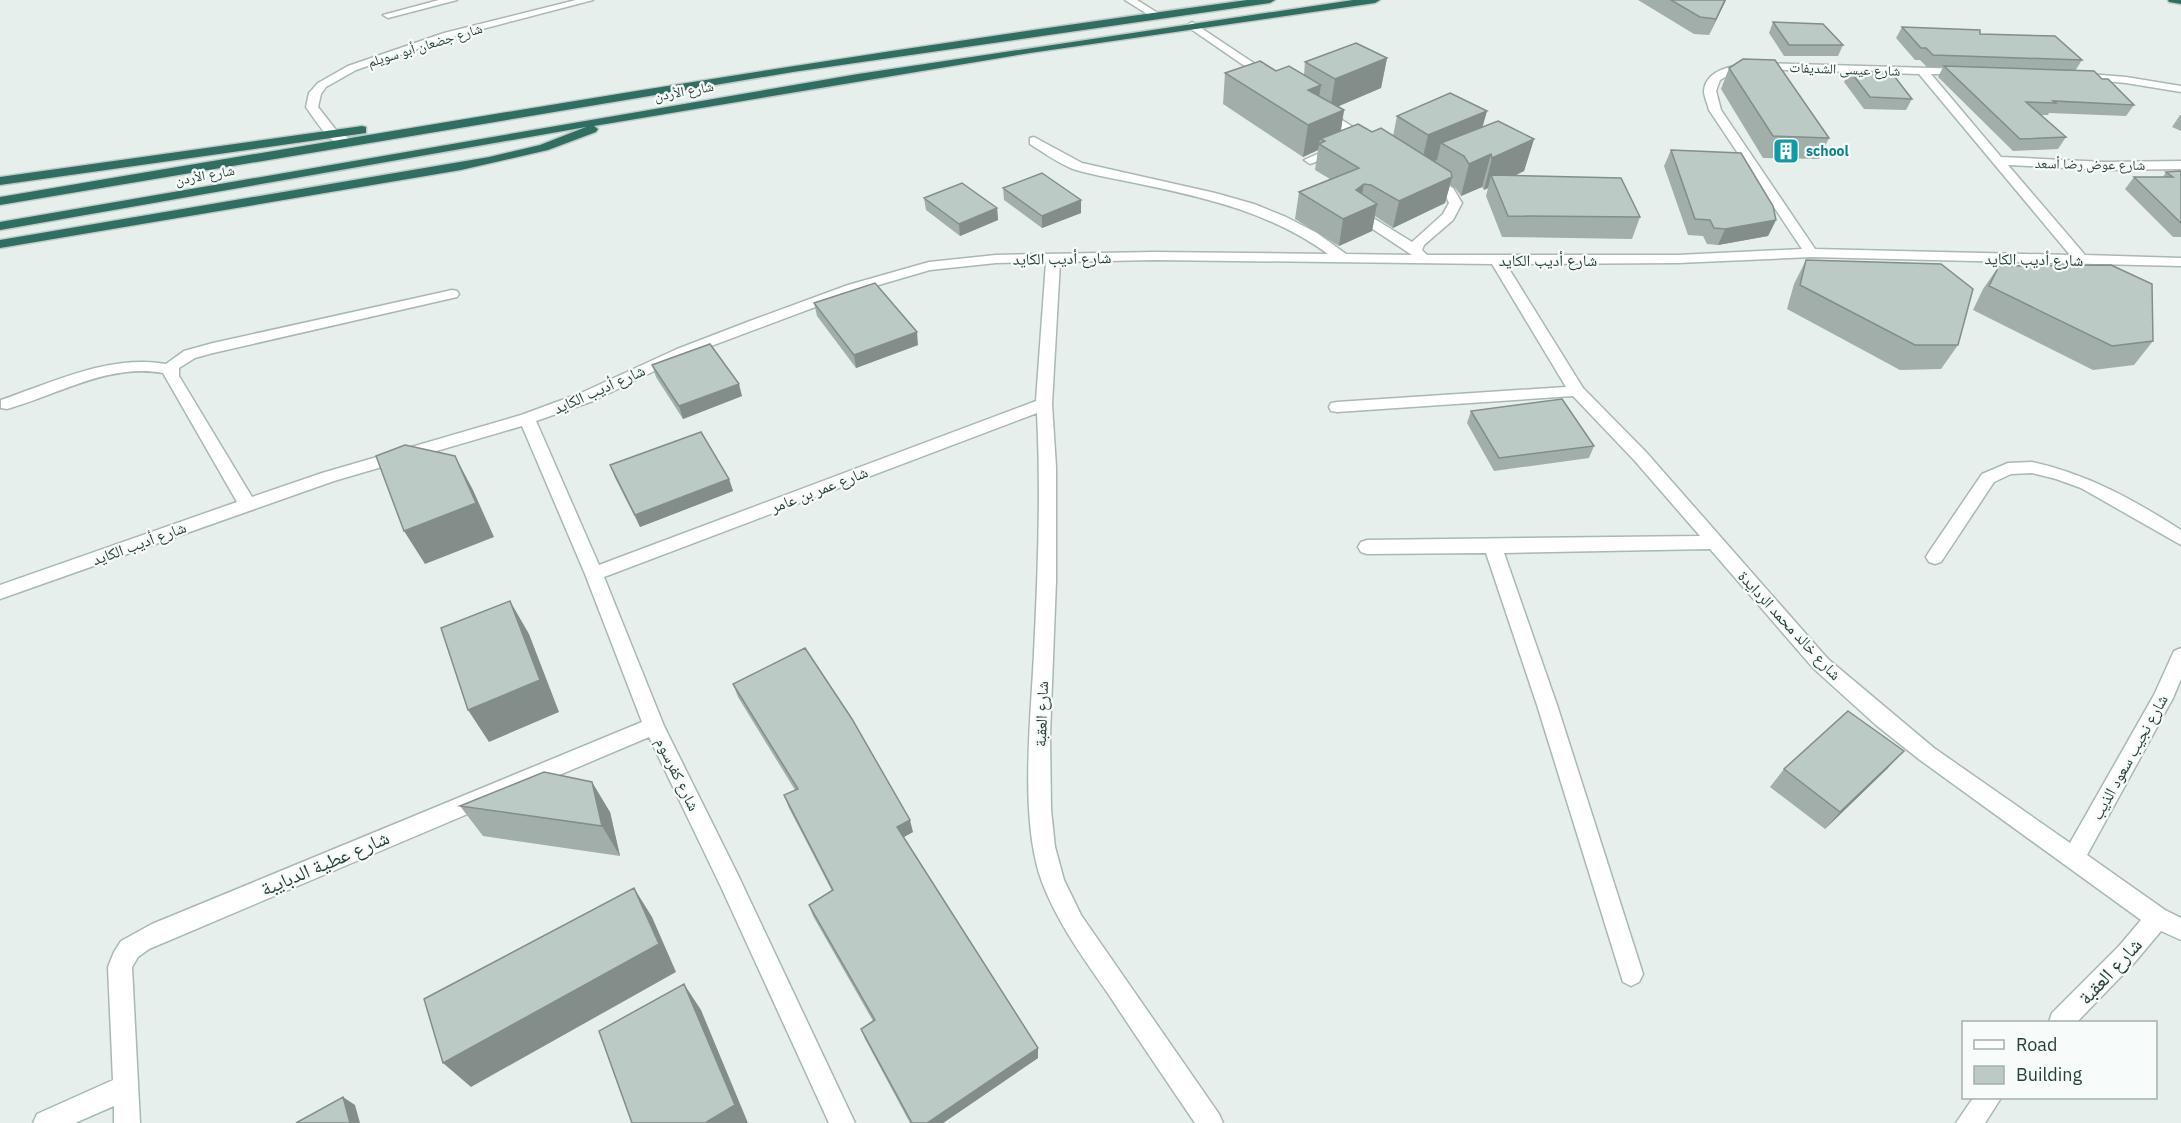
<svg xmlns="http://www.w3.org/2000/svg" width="2181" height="1123" font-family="'IBM Plex Sans','Noto Naskh Arabic',sans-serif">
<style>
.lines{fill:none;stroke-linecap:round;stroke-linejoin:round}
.minor-casing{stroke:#a8b8b2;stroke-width:3}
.highway-casing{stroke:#c2cac8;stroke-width:3}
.minor{fill:#fff;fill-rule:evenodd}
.highway{fill:#2f6f62;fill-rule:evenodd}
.wall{fill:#a1aea9}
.shaded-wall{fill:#838d89}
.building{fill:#bbcac4;stroke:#838d89;stroke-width:1.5}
.labels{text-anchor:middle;stroke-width:4.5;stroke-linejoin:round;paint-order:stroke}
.far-street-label{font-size:14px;fill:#24423a;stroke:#f7fbf9}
.far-culture-label{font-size:14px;font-weight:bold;fill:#0d838f;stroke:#f7fbf9;text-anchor:start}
.street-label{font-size:16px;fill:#24423a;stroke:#f7fbf9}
.near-street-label{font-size:20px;fill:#24423a;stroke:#f7fbf9}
</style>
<rect width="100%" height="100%" fill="#e6efeb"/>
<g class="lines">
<defs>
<path id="minor" d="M439,0H457L388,18L383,15Z
M576,0H593L452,37L356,70L326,87L321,94L318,107L336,130L351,140V146C332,149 316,121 306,107L309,93L318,83L348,66L444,33Z
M1125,0H1137L1161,15L1152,17Z
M1192,22L1273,76V80H1265L1188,27L1187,25Z
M1757,63L1964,69L1970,72L1968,74H1931L2001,157L2105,162L2181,161V169L2105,170L2008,165L2085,255L2181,258V266L1811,257L1678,263L1506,264L1583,388L1646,452L1828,659L1934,748L2070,843L2154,695L2174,651L2181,648V679L2173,698L2087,855L2165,910L2181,918V940L2161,931L2135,962L2077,1022H2049L2052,1013L2119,946L2141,920L1920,760L1876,725L1814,669L1710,549L1504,553L1557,705L1643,974L1639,982L1631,986L1623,982L1537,705L1486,553L1367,554L1361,552L1358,547L1361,542L1367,540L1700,536L1634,460L1573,396L1337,412L1331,411L1329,407L1331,403L1337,402L1566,387L1492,264L1154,260L1060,262L1052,404L1056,467V581L1050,735L1051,810L1055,847L1064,880L1081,915L1219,1114L1223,1123H1195C1166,1080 1137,1038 1109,995C1084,959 1058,924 1042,882C1019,820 1031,719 1034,653C1038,573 1041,493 1037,413L604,577L664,726L737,873L855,1123H829L721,887L649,737L149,949L138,957L132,967L140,1123H114V1106L75,1123H33L37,1114L113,1080L108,967L114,952L121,941L152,924L642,722L585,574L522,426L334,481L0,599V585L237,502L163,373C108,363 58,395 7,409L1,408V400C53,382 110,354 166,364L184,351L213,343L452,290L457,291L459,294L457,297L213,353L195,358L179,368V376L252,497L322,473L521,415L581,393L677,349L750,321L848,285L929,262L996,255L1154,252L1328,254C1272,213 1207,198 1140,184C1118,179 1095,176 1073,169C1058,163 1044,153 1030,144V138L1034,137L1082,163L1215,193L1254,204L1286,217L1317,233L1346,254L1412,255L1353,216L1360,212L1365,213L1412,242L1443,214L1449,203L1446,196L1424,179L1430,175L1453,188L1462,203L1453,220L1424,245L1422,250L1427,255H1678L1802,249L1709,110C1708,104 1704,97 1704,91C1706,67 1739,65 1757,63ZM1757,69L1919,74L2070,255L1815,249L1721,110L1716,91L1720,80L1732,73ZM1046,262L1036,401L599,565L536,421L593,401L687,355L858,291L930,270L996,263Z
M2076,73L2126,77L2181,86V92L2126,83L2072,78V74Z
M1320,107L1324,108L1374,141L1372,144H1364L1316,114L1314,111Z
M1340,144L1346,148L1344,151L1310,164L1304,160Z
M2032,462C2088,474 2134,500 2181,530V545L2081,488L2056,479L2032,473L2011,474L1994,482L1941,562L1935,564L1929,562L1926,557L1929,552L1982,474L2008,463Z
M1973,1098H2001L1985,1123H1956Z"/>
<path id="highway" d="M1247,0H1275L1270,3L793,72L0,205V197C415,127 830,56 1247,0Z
M1353,0H1380L1375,3L1030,53L594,126L598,129L596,132L548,150L461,170L0,248V240L489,157L540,145L586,127L0,230V222L858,74Z
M2168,0H2181V4L2169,2Z
M362,126L366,127V133L0,185V177Z"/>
</defs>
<use href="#minor" class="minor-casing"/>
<use href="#highway" class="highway-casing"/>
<use href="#minor" class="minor"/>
<use href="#highway" class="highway"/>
</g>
<path class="wall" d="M1638,0H1726L1709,35L1694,34Z
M1773,22L1843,45L1838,56H1784L1769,33Z
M1902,27L1980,34L2082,60L2075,71L2102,79L2134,105L2126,116L2049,113L2048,115H2040L2066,137L2058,149L2013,151L1938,77L1943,67H1927L1920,60H1915L1896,38Z
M1387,58L1381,88L1338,106L1344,110L1341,130L1372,132L1393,136L1397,116L1487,111L1482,127L1534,139L1524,171L1514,176L1640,217L1632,239L1502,237L1486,196L1488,188L1484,190L1482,187L1461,196L1456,189L1450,185L1445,203L1393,228L1375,216L1372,231L1339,246L1295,219L1299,192L1330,179L1315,170L1318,150L1303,157L1223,104L1225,73L1276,71L1304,75L1305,62Z
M1729,68L1829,138L1819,159L1763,158L1721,89Z
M1850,71L1912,99L1906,110L1864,109L1844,82Z
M2180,115H2181V131L2172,127Z
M1671,150L1776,220L1768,236L1718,245L1707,244L1703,236L1688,235L1664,166Z
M2181,171V237H2173L2125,189L2134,177H2163L2166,172Z
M1003,188L1081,213L1042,228L1004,200Z
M924,198L997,208L998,220L960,236L926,210Z
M1806,260L1958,345L1941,369L1900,370L1787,309L1794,284Z
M1999,266L2153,341L2134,365L2093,370L1973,310L1983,289Z
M814,303L918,345L856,368L817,316Z
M652,365L742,396L683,419L656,377Z
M1471,411L1594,446L1589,458L1494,471L1467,423Z
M610,465L729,479L733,491L640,527L615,478Z
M733,684L913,832L904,837L1038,1048V1058L943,1123H910L865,1039L861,1029L873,1021L813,916L809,905L832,891L789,808L784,795L795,790L738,697Z
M1888,768L1825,829L1770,787L1784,769Z
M460,806L610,812L620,856L483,836Z"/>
<path class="shaded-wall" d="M1725,0H1726L1709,35L1716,19Z
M1387,58L1381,88L1330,110L1335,79Z
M1321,85L1316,116L1308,90Z
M1344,110L1339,141H1325L1320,139L1318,150L1303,157L1308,125Z
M1487,111L1478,143H1441L1437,160L1421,166L1428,135Z
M1534,139L1524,171L1495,185L1491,175L1488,188L1484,190L1492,158Z
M1491,154L1482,187L1461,196L1469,164Z
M1452,177L1445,203L1393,228L1399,201Z
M1364,184L1359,210L1377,204L1372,231L1339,246L1343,219L1356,190Z
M1081,200V213L1042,228V216Z
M997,208L998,220L960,236L959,224Z
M1776,220L1768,236L1718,245L1725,229Z
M917,332L918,345L856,368L854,355Z
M739,384L742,396L683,419L679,406Z
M455,456L473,490L494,537L425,564L404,531Z
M729,479L733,491L640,527L635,515Z
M510,601L529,634L559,712L489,742L468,710Z
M1904,751L1888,768L1825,829L1840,812Z
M592,782L610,812L620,856L602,826Z
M910,820L913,832L900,839L897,827Z
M634,888L652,917L676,972L471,1087L443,1063Z
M684,984L701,1010L748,1123H705Z
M1038,1048V1058L943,1123H927Z
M343,1097L355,1105L360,1123H350Z"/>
<path class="building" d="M1671,0H1725L1716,19L1700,17Z
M1773,22L1823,24L1843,45H1789Z
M1902,27L1980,30V34L2055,36L2082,60L1933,55L1926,48H1921Z
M1356,43L1387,58L1335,79L1305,62Z
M1743,59L1775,60L1829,138L1773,136L1729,68Z
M1260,61L1276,71L1289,66L1321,85L1308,90L1344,110L1308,125L1225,73Z
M1944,66L2094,71L2102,79H2108L2134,105L2053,101L2056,103L2026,102L2066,137L2020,139Z
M1850,71L1891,72L1912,99L1870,97Z
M1450,93L1487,111L1428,135L1397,116Z
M1498,121L1534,139L1492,158L1491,154L1469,164L1464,156L1441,143Z
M1358,124L1372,132L1381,128L1451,172L1452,177L1399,201L1371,185L1364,184L1356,190L1377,204L1343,219L1299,192L1359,168L1319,144L1325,141L1320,139Z
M1671,150L1741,153L1773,206L1776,220L1725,229L1714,228L1710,220L1695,219Z
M2181,171V223L2134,177H2173L2166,172Z
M1042,173L1081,200L1042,216L1003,188Z
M1491,175L1621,178L1640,217L1508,216Z
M962,183L997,208L959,224L924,198Z
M1806,260L1941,264L1973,289L1958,345H1915L1800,285Z
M2111,265L2152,284L2153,341L2112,346L1989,286L1999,266Z
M875,283L917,332L854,355L814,303Z
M710,344L739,384L679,406L652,365Z
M1562,399L1594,446L1499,458L1471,411Z
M701,432L729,479L635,515L610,465Z
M405,445L455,456L476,503L404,531L376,456Z
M510,601L540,680L468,710L441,628Z
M805,648L852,719L910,820L897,827L1038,1048L927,1123H912L861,1029L875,1020L809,905L833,890L784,795L798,789L733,684Z
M1848,711L1904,751L1840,812L1784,769Z
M544,772L592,782L602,826L460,806Z
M634,888L659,944L443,1063L424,999Z
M684,984L735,1105L705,1123H632L599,1031Z
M343,1097L350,1123H296Z"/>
<defs>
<symbol id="building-square" viewBox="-11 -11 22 22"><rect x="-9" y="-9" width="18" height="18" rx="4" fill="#0f9aa8" stroke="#f7fbf9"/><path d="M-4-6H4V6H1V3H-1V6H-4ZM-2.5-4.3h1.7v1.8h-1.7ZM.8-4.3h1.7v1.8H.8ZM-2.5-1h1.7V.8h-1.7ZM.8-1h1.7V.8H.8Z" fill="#fff"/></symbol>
</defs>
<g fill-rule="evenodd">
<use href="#building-square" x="1771" y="136" width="30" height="30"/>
</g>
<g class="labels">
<g class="far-street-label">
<text transform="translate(425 45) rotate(-17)" y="5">شارع جضعان أبو سويلم</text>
<text transform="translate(1845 69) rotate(2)" y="5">شارع عيسى الشديفات</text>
<text transform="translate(684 91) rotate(-10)" y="5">شارع الأردن</text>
<text transform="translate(2090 164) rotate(1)" y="5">شارع عوض رضا أسعد</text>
<text transform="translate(205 175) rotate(-10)" y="5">شارع الأردن</text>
</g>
<g class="far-culture-label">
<text x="1806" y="156">school</text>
</g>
<g class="street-label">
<text transform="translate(1062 258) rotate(-1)" y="6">شارع أديب الكايد</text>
<text transform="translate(2034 259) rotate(1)" y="6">شارع أديب الكايد</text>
<text x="1548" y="266">شارع أديب الكايد</text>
<text transform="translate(599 389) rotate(-24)" y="6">شارع أديب الكايد</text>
<text transform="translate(819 489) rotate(-21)" y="6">شارع عمر بن عامر</text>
<text transform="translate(139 543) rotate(-20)" y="6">شارع أديب الكايد</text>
<text transform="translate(1790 625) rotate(47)" y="6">شارع خالد محمد الردايدة</text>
<text transform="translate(1041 714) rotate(-88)" y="6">شارع العقبة</text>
<text transform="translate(2129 757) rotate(-61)" y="6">شارع نجيب سعود الذيب</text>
<text transform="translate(678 774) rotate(64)" y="6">شارع كفرسوم</text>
</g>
<g class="near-street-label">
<text transform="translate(325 863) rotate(-23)" y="7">شارع عطية الدبايبة</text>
<text transform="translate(2110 971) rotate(-47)" y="7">شارع العقبة</text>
</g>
</g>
<rect x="1962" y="1021" width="195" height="78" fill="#f7fbf9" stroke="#a3b1ad" stroke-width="1.5"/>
<rect x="1974" y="1040" width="30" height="9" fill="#ffffff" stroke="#a3b1ad" stroke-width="1.5"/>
<text x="2016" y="1051" font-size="18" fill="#24423a">Road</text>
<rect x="1974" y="1066" width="30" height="18" fill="#bbcac4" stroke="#a3b1ad" stroke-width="1.5"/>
<text x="2016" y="1081" font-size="18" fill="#24423a">Building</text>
</svg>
